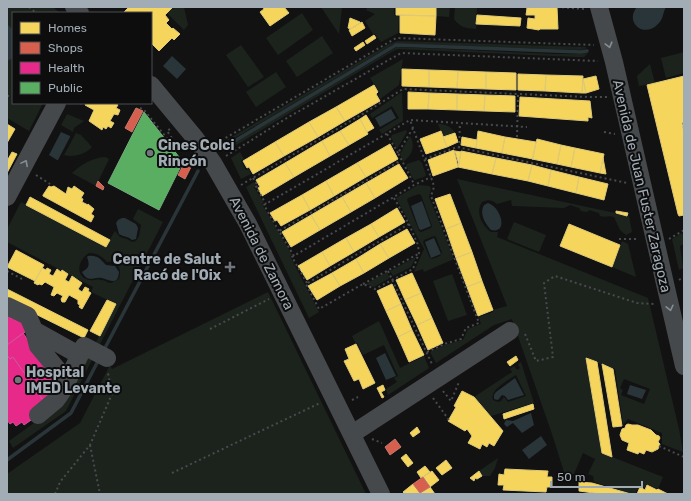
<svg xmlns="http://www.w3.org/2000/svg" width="691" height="501" font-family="Rubik,sans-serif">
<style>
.green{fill:#1c231d;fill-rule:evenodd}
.water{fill:#293538}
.homes{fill:#f6d55c;stroke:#ddc977}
.shops{fill:#d6604d;stroke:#c6776c}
.health{fill:#e7298a;stroke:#d25097}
.public{fill:#5aae61;stroke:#70ad7a}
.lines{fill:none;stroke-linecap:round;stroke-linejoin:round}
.stream{stroke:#293538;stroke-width:3.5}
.path{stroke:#484a4d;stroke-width:2;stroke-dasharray:2 3;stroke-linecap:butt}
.minor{stroke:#46494b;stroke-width:18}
.oneway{stroke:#868e95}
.poi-dot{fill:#70767c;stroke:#0d0d0e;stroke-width:1.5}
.labels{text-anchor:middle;stroke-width:4;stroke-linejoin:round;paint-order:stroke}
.poi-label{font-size:14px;font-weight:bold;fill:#a2acb5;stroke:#0d0d0e;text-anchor:start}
.street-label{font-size:14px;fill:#a2acb5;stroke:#0d0d0e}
</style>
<rect width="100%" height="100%" fill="#121213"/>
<path class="green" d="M7,7H53L60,13H13V103H43L29,131L7,118Z
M171,7H184L188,25L184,30L167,13Z
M321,7H342L339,34Z
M368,7L394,8V15L399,16L398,33L381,42L375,34H373L365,21L375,14L366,10Z
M436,7H450L449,17L436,16Z
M455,7H477L476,29C465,28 460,27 454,19Z
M302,13L313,30L278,55L266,38Z
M322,36L333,53L297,77L286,61Z
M398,41L585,47L587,48L581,50L394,44L218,148L220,144L225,141L389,44Z
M241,45L264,77L248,87L226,55Z
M397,47L555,54H581L588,53L584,57H577L398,49L393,51L230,149L225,152L220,151Z
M684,52V73L666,78L661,58Z
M403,59L399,85L380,99L378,94L380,93L370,78Z
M650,64L655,83L639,86L637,76Z
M276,72L286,87L256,107L246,92Z
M402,92L403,121L382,134L379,130L399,118L392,106L372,118L370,114Z
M67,114L84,121L74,128L73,132L61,125Z
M438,124C445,124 451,126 455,133L443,137Z
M406,130L407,132L397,149L391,137L392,135Z
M76,133L81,135L92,147C86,154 73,158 64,155Z
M410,136C416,146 412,155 403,162L400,154Z
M240,152L244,159L241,161L246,170L249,169L251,174L241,179L231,158Z
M105,157L109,159L96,186L72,173C82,164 92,158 105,157Z
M419,160L422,163L426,175L424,177L414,180L406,166L407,164Z
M457,179L629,216L632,232L626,235L620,230L614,217C609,215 606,218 600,216L599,213L589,210L587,212L581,211L579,208L570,205L564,208L514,206H512L511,200L497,204C492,200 489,199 482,202C475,212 482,226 491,232H498L497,237L648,298L679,429L683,452L662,444V433L628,419L623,424L615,369L586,359L602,453L663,477L658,489L647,484L645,488L640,485L635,494H633L594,482L593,476L588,474L595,459L583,453L574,474L565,475L552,434L512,319L494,325L436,363L430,352L444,345L463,340L468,329L481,324L479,317L493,312V310L507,306ZM624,379L650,389L644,404L621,395L623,390L620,388Z
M254,182L256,186L254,187L264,203L262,204L292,255L290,256L319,312L309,318L246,187Z
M418,185L429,186L431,188L429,197L454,259L424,272L423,269L414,272L424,249L396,198ZM419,194L421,195L432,226L431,228L421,232L419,231L407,200L408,198ZM434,236L436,237L442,253L440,256L432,259L430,258L423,242L424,240Z
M21,202L105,247L115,231L120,237L127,239L132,242L136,241L139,236L141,225L133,219L138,209L163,222L99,346L95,344L116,304L91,292L93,287L7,242V229ZM89,253C97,253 102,256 107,262C118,260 122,269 119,279L111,283C107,283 105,280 102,280C96,278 92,282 86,279C74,273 80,258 89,253Z
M514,222L546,235L539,252L507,239Z
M682,233L684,237V244L680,246L683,268L679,270L672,239Z
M622,241L628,244L636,277L612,267Z
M416,257L411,267L393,276L390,271Z
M387,272L390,278L374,287L366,284Z
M452,274L467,315L448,321L433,281Z
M268,292L366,494H7V474L80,423L110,365L112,369Z
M379,321L400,368L424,356L429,368L388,395L386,389L397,382L394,378L398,376L384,345L363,355L357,343L356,344L352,336Z
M85,356L92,360L66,411L13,448L9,441L59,405Z
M521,362L534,403L491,416L474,397L512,372L510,369L514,366L517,370L520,368L518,364ZM516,375L526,396L508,402L504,397L501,401L498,402L493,400C489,390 508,380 516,375Z
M498,458L495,468L490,476H482L479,471Z"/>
<path class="water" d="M637,7H666C663,12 663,20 658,24C644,39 624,22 637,7Z
M7,24L13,30V58L7,61Z
M172,56L186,69L177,79L163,66Z
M391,109L396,118L380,127L375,118Z
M61,132L70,136V137L58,160H57L49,155Z
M422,201L431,226L421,230L419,229L411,206Z
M488,203C501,207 509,234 491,230C485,223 479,214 484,205Z
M122,218H125L136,224L138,228L136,239L132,240C128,236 124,237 119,234L116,223L118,220Z
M434,238L441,254L431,258L425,242Z
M88,256C98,255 100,259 106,265L115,266L119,272C118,286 110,280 102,278C94,276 88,284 82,272C89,268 90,265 87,257Z
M385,353L396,376L386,380L376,358Z
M515,378L524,395L508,400L505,396L502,395L498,400L494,399V395L496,392Z
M630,385L646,390L642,399L627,394Z
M531,413L534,425L522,433L513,423L507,427L504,424L506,420L513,421Z
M541,436L547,445L529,459L522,450Z"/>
<path class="homes" d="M129,7H171L172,8L165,15L169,20L166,23L172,29L173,28L180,34L174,40L172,38L159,51L151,43V13H123Z
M263,7H284L289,13L270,26L260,12L264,9Z
M396,7H436V16L396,15Z
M525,7H557L558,29H540L539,30L527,28L528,18L535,19V15H526L527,8Z
M400,15L436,16L435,35L400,33Z
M477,15L521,18L520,26L476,24Z
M350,18L360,22V23L350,29L348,28Z
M362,22L365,28L352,36L349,30Z
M374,35L376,38L367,44L365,41Z
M363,42L365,45L356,51L354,48Z
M402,69L429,70V87L402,86Z
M429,70L458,71L457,88L429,87Z
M458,71L486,72V89L457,88Z
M486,72L516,73V90L486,89Z
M518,74L546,75L545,91L518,90Z
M546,75L583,76L582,93L545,91Z
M596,76L599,89L586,93L583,79Z
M684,76V122L682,123L684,133V215L679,216L678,214L647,85Z
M583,79L586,93H582Z
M374,85L378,92L376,94L380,101L345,121L336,107Z
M408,92L429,93L428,109H408Z
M429,93L457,94V110L428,109Z
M457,94L485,95L484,111L457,110Z
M485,95L515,96V112L484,111Z
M520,97L590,101L592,118L588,117V121L519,116Z
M86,103H115L118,105L116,108L120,110L118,115L114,114L110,121L114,123L111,128L108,126L106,129L103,127L102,130L89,121L94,110L85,105Z
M336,107L345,121L318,137L309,122Z
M366,115L374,128L367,132L360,119Z
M360,119L368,134L349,145L340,131Z
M309,122L318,137L284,156L275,142Z
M7,124L15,129L7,143Z
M340,131L349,145L330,156L322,141Z
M441,131L447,147L426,154L420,139Z
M478,131L505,137L502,153L476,148Z
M455,133L458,142L447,147L443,137Z
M462,137L477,140L476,148L461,145Z
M505,137L536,142L533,159L502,153Z
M537,139L561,145L557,164L532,159Z
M322,141L330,156L294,177L285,163Z
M275,142L284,156L253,174L249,167L247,168L243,161Z
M390,144L398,159L366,177L357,163Z
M561,145L575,148L571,167L557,164Z
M575,148L604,154L600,173L571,167Z
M454,150L458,167L433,176L428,160Z
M455,151L461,152L459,165Z
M461,151L496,158L492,174L458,167Z
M12,152L17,154L7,173V161Z
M496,158L532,165L528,181L492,174Z
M603,158L606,174L600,173Z
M285,163L294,177L262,196L258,188L260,187L256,180Z
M357,163L366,177L334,196L326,181Z
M399,164L408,178L375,198L366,183Z
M532,165L551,170L548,186L528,181Z
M551,170L579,177L576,193L548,186Z
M579,177L608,184L604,200L576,193Z
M326,181L334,196L310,210L302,195Z
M366,183L375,198L351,212L342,197Z
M49,186L51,187L54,186L66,194L68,187L72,189L74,186L84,193L81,198L83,199L82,202L88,205V204L94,209L91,214L94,216L91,222L43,196V195Z
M450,194L461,223L446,229L435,199Z
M302,195L310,210L281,226L277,220L275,221L270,213Z
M30,197L110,240L106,247L26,205Z
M342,197L351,212L320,230L311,215Z
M397,208L405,222L379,237L371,224Z
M616,211L628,213L627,216L616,213Z
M311,215L320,230L291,247L282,232Z
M461,223L472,252L456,258L446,229Z
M371,224L379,237L354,252L346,238Z
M569,224L620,245L612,267L560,246Z
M407,229L415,243L389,258L380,244Z
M346,238L354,252L330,266L322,252Z
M380,244L389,258L364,273L356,259Z
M16,250L44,265L35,281L7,267Z
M322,252L330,266L307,280L298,266Z
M472,252L482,281L467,287L456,258Z
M356,259L364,273L340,286L332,273Z
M42,268L46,270L47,268L51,270L49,274L53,276L57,269L61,272L62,270L68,274L65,280L69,282L72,276L82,283L78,289L82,292L85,287L89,289L88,291L91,293L82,309L79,307L80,305L78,304V300L69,295L65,302H62L61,299L63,296L57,293L54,296L51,295L54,287L45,282L42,285L39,284L38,285L34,283Z
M332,273L340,286L317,300L308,286Z
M412,273L421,293L405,300L396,280Z
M482,281L493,310L478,316L467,287Z
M392,284L401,304L386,311L377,291Z
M7,289L88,330L84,338L7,300Z
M421,293L432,318L417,325L405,300Z
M107,300L116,304L100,336L90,331Z
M401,304L412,330L398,337L386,311Z
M432,318L443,343L428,350L417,325Z
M412,330L424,355L409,362L398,337Z
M356,344L375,383L363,389L359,379L354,381L344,361L349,359L345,349Z
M516,356L518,360L510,366L507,362Z
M586,358L597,362L612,457L602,453Z
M602,364L613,369L622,426L613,427Z
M383,385L385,390L381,392L384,397L382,398L377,388Z
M462,391L474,397L503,431L494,446L489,443L487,447L482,444L480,449L468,443L472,436L467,429L465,431L448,421L456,407L454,406Z
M533,404L534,409L504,419L503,414Z
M628,424L632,425H638L651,430L656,435L659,436L660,438L658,442L660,444L658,449L652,452L646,450L644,454L639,452L638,454L627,450L629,443L622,440L620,435L622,429L625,428L626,425Z
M417,427L420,432L413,437L410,433Z
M406,454L413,463L408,467L401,458Z
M446,460L452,468L442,475L436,468Z
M425,466L430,472L421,478L417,472Z
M505,469L548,471L547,477H552V487H547L546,492L503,490L504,485H498L499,474L504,475Z
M432,471L439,480L430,487L423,477Z
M479,471L482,476L477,479L475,478L474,481L470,478Z
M579,482L592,483L631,494H601L579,491Z
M413,484L420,493L405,494L403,492Z
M647,485L657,490L658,489L668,494H637L640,487L645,490Z
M430,487L435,494H420V493Z"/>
<path class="shops" d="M136,108L143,111L132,132L125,128Z
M185,162L191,167L185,179L178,175Z
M98,181L104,187L103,190L96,186Z
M395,439L401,447L390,455L385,447Z
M423,477L430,487L420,493L413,484Z"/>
<path class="health" d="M7,315H9L11,319L13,317L16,321L18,320L27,325L28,330L7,345Z
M23,333L60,386L43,400L13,357L10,359L7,355V345Z
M7,355L10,359L13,357L43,400L34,418L24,425L22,422L16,426L13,422L10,424L7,420Z"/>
<path class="public" d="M144,112L183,162L159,210L108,183Z"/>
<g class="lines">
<path class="stream" d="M221,149L396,45L581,52L587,51
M105,348L198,171
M7,460L71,413L97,363"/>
<path class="path" d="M29,7L36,13
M557,7L584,9
M7,96H13
M80,103L82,104
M140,108L144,110L179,153
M413,128L398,153L414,184
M170,129L167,131L179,148L183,145
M604,132L615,134
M387,134L398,153
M517,137L518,94L588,97H608
M217,143L396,38L594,45
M459,148L460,123
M226,156L287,118L401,53L598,61
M425,159L457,147L627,183
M36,175L50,184
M253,178L258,186L256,187L266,204
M241,185L366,112L403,89L518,94
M394,198L409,224L418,245L419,253L413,269L375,289L363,284L319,309L306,284L409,224
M279,231L264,205L410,120
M619,239H639
M669,239L684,230
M294,256L279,231L400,161
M7,271L22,279
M388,271L432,364
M679,280L684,277
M307,283L292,257L414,185L431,177
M363,284L418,254
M210,329L269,299
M525,334L536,361L553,357L544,283L555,276L637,303L654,304
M427,352L444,344L461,339L466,328L479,323L431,196L434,187L433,183L410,120L527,127
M443,391L451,401L459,382
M433,398L449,420
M352,400L358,397
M372,439L382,443
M90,445L100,494
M659,446L684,457
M172,473L320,403
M55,494L60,482L90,445L112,394L108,373"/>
<path class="minor" d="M74,7L80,13
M599,7L614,62L684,366
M151,85L195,138L213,163L248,224L381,494
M7,197L57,103
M7,306L28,316L34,330L79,355
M34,330L38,346L67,381
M38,415L56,400L63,390L84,346L107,358
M352,434L510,331"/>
</g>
<defs><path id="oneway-chevron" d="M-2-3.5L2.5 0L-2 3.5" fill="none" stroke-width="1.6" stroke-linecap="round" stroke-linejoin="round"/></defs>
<g class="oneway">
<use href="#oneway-chevron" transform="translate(609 45) rotate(75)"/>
<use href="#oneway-chevron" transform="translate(25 163) rotate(-62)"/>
<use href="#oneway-chevron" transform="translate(670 308) rotate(77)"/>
</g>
<g class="poi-dot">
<circle cx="150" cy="153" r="4"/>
<path d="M228 261h4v4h4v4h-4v4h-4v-4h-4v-4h4z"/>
<circle cx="18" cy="380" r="4"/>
</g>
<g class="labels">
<g class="poi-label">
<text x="158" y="150">Cines Colci<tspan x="158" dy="16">Rincón</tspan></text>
<text x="221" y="264" text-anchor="end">Centre de Salut<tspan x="221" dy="16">Racó de l'Oix</tspan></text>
<text x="26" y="377">Hospital<tspan x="26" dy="16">IMED Levante</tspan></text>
</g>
<g class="street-label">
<text transform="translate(642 186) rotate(77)" y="5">Avenida de Juan Fuster Zaragoza</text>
<text transform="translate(262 253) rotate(63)" y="5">Avenida de Zamora</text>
</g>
</g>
<rect width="691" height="501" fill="none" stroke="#a2acb5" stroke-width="16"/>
<rect x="12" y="12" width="140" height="92" fill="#0d0d0e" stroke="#494d51"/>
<rect x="20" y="22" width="20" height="12" fill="#f6d55c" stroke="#494d51"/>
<text x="48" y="32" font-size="12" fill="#a2acb5">Homes</text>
<rect x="20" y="42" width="20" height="12" fill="#d6604d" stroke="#494d51"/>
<text x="48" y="52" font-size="12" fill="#a2acb5">Shops</text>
<rect x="20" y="62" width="20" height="12" fill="#e7298a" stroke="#494d51"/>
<text x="48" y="72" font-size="12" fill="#a2acb5">Health</text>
<rect x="20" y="82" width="20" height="12" fill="#5aae61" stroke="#494d51"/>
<text x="48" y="92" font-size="12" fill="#a2acb5">Public</text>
<path d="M551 481v6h91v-6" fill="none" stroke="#a2acb5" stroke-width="2"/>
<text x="557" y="481" font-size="12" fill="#a2acb5" stroke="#0d0d0e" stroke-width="3" paint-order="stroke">50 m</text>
</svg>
